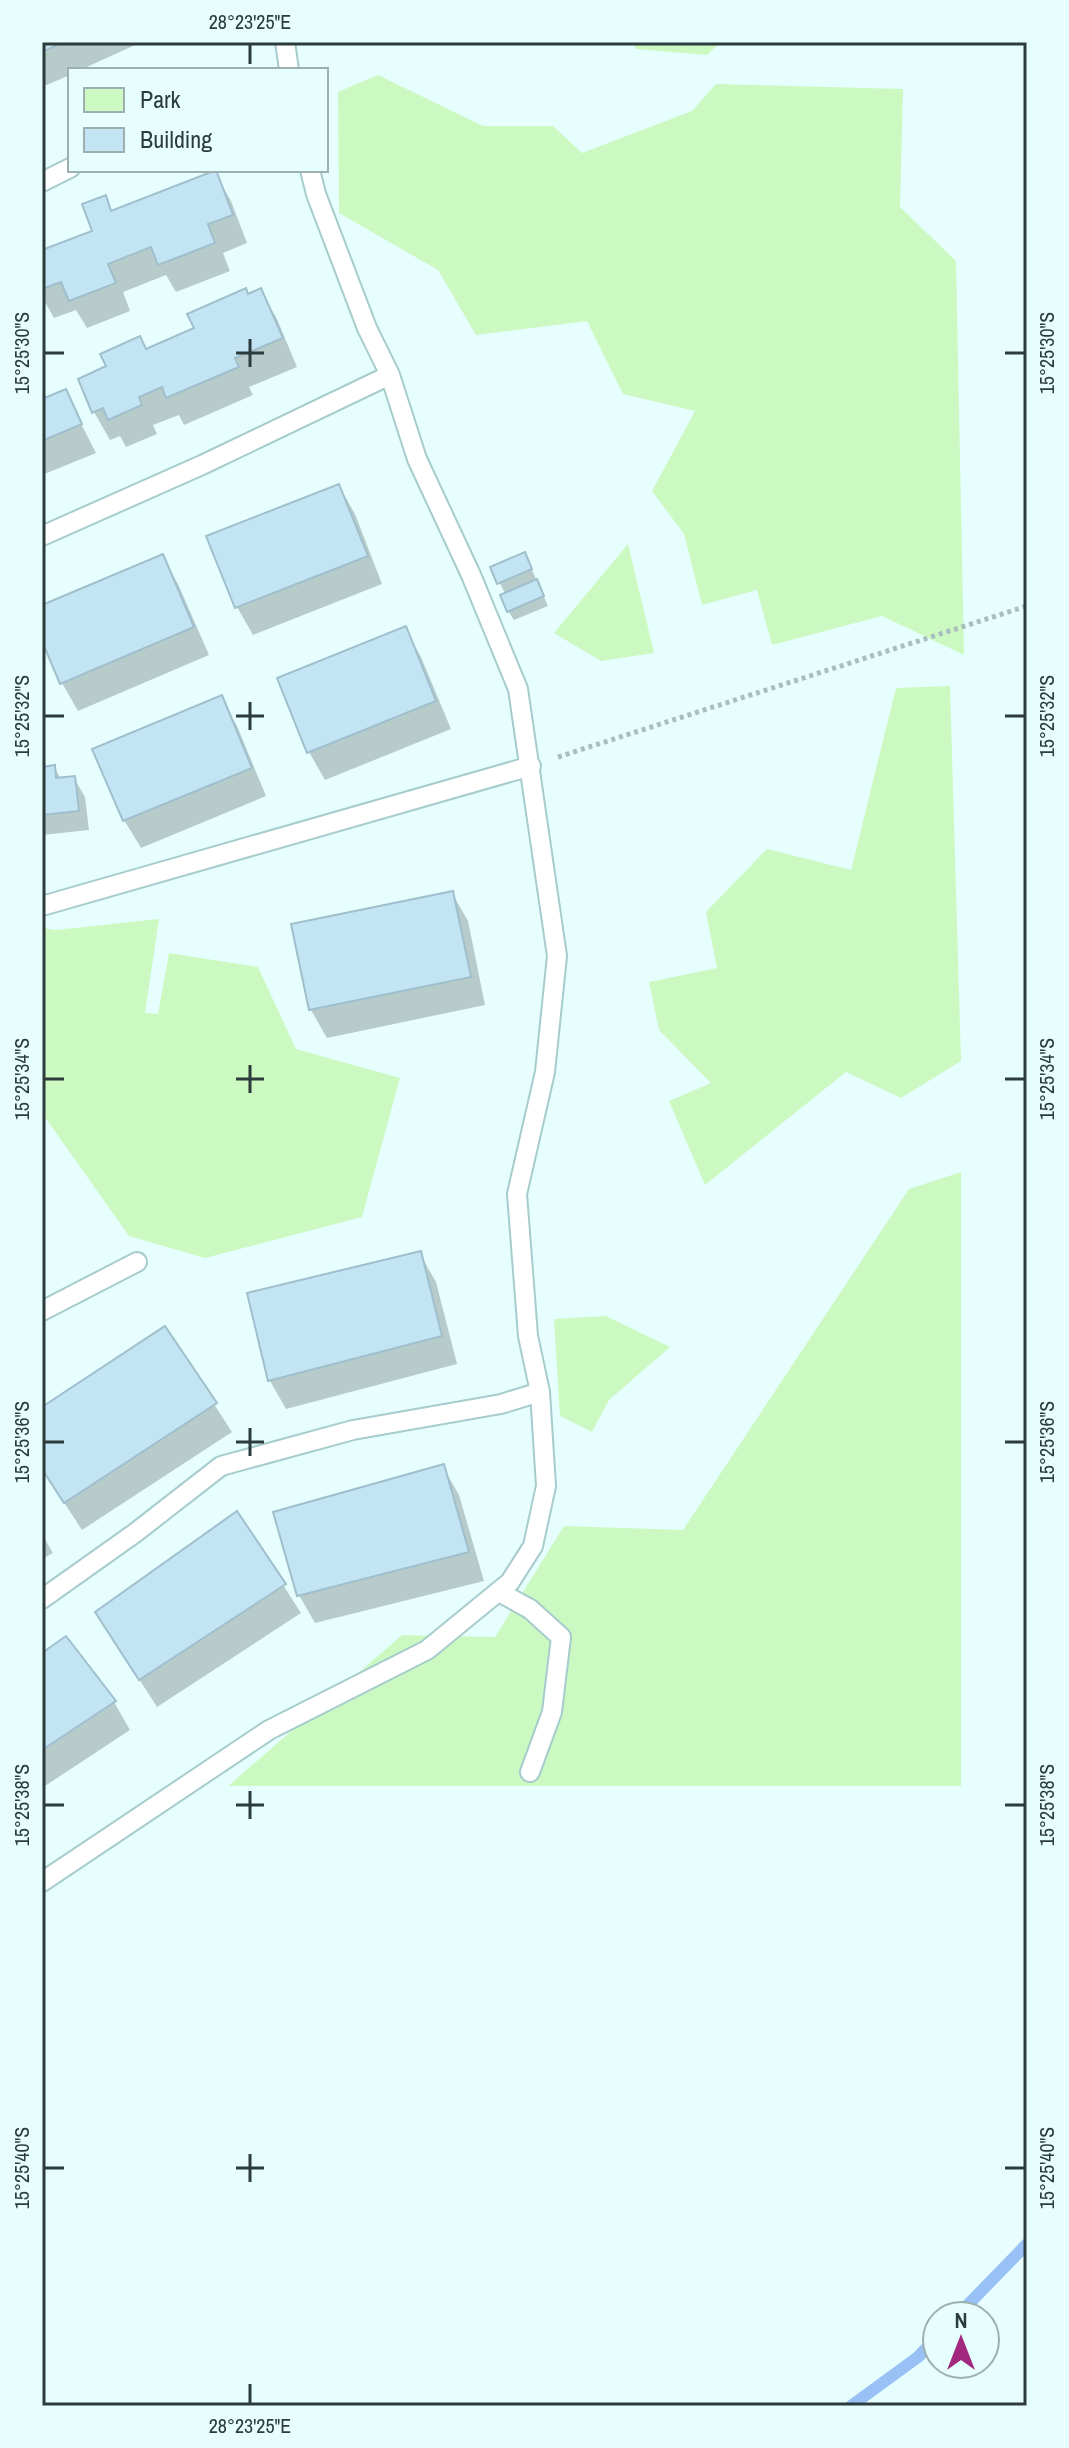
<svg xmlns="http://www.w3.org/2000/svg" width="1069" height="2448" font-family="'Archivo Narrow',sans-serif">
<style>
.green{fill:#ccf9c1}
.shadow{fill:#0003}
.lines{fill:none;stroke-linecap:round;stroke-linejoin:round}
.stream{stroke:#99c1f6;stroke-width:12}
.building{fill:#c3e5f3;stroke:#9fbfcd;stroke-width:2}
.service-casing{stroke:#a6cccd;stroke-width:22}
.path{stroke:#a9bebe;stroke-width:5;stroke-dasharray:4 4;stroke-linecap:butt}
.service{stroke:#fff;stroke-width:18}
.ticks{fill:none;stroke:#2c3b3b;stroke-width:3}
.neatline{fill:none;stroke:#2c3b3b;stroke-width:3}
.ticks-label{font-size:20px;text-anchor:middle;fill:#2c3b3b}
</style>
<rect width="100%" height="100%" fill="#e7fefe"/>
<path class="green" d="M633,42H720L707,55L636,49Z
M378,75L483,126H553L582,153L692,111L716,84L903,89L900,207L956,261L964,655L882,616L772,645L757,590L702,605L684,534L652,491L695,411L623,394L587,321L476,335L438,270L339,213L338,92Z
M628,544L654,653L601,661L554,633Z
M950,686L961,1061L901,1098L846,1072L705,1185L669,1101L711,1083L659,1030L649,982L717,968L706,912L767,849L851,870L896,688Z
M159,919L145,1013L158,1014L169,953L258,967L296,1049L400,1078L362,1217L205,1258L129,1236L42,1113V928L56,930Z
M961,1172V1786H228L402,1635L495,1637L564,1526L683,1530L909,1189Z
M606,1316L670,1347L609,1400L592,1432L560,1416L554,1319Z"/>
<path class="shadow" d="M42,42H142L80,70H70V75L42,87Z
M215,173L231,201L247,243L223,253L230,271L176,292L166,275L123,292L130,311L87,328L76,310L54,318L42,297V253L95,232L105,197L113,212Z
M261,291L277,319L297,367L249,387L253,395L184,425L179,415L153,425L157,434L126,447L120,436L110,440L94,412L147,351L196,329Z
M65,392L96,453L42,475V401Z
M339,486L355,514L382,584L253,635L237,607Z
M162,556L178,584L209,655L78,711L62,683L42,636V607Z
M529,563L548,606L514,620L508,611L506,595L492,568Z
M405,629L421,657L451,729L325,780L309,752Z
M221,698L237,726L266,796L141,848L124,820Z
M54,767L61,779L74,778L85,797L89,830L42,835V769Z
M452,893L468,921L485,1005L327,1038L311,1010Z
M420,1254L436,1282L457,1364L286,1409L270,1381Z
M165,1328L232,1432L82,1530L42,1469V1409Z
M443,1467L459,1495L484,1581L315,1623L299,1595Z
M237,1513L301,1613L157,1707L114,1640Z
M42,1534L53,1553L42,1559Z
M42,1655L114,1702L130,1730L42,1788Z"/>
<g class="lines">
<path class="stream" d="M957,2316L1027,2244
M851,2406L918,2357L937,2337"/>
</g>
<path class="building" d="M42,42H64L42,52Z
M216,170L233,215L208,224L215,243L158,265L151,247L108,264L116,283L69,301L61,282L42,289V250L92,231L82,204L106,195L111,211Z
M246,288L248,294L261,288L283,338L235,358L239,367L166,398L162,387L139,397L142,405L108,420L103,408L92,413L78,379L106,366L100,354L140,336L146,349L194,328L187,314Z
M66,389L82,424L42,441V399Z
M339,484L368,556L235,608L206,536Z
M525,552L532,569L497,584L490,567Z
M163,554L194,627L60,684L42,641V605Z
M537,579L544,596L507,612L500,595Z
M406,626L436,701L307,753L277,678Z
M222,695L252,768L123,821L92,749Z
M55,765L56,778L75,776L79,811L42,815V767Z
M453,891L471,977L309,1010L291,924Z
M421,1251L442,1336L268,1381L247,1293Z
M165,1326L217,1403L64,1503L42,1469V1407Z
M444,1464L469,1552L297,1596L273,1512Z
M237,1511L286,1584L139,1680L95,1612Z
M66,1636L116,1701L42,1750V1653Z"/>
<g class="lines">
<defs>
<path id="service" d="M285,42L289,70
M42,182L70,168
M42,536L202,465L390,375
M42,906L531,766
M42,1311L137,1262
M499,1592L530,1609L561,1637L552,1712L530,1772
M42,1599L135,1533L221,1466L353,1430L501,1404L540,1392L528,1336L517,1194L545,1072L557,956L518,689L471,575L417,459L390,375L367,328L316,194L310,170
M42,1882L269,1730L427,1650L510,1582L533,1546L546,1486L540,1392"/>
</defs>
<use href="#service" class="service-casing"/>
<path class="path" d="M558,757L1027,606"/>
<use href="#service" class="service"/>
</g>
<path class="ticks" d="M250,44V64M250,339V367M44,353H64M236,353H264M1005,353H1025M250,702V730M44,716H64M236,716H264M1005,716H1025M250,1065V1093M44,1079H64M236,1079H264M1005,1079H1025M250,1428V1456M44,1442H64M236,1442H264M1005,1442H1025M250,1791V1819M44,1805H64M236,1805H264M1005,1805H1025M250,2154V2182M44,2168H64M236,2168H264M1005,2168H1025M250,2384V2404"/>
<rect width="1069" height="2448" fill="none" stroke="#e7fefe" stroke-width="88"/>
<rect x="68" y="68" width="260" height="104" fill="#e7fefe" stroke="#9cb0b0" stroke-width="2"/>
<rect x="84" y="88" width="40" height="24" fill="#ccf9c1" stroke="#9cb0b0" stroke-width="2"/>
<text x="140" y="108" font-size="24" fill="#2c3b3b">Park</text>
<rect x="84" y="128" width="40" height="24" fill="#c3e5f3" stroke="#9cb0b0" stroke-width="2"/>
<text x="140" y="148" font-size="24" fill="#2c3b3b">Building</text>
<g transform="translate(961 2340)"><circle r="38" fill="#e7fefe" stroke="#9cb0b0" stroke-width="2"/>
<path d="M0-6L14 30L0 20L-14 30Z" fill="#a2287e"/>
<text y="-12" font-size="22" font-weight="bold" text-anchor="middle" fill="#2c3b3b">N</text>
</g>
<rect x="44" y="44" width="981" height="2360" class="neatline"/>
<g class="ticks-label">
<text x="250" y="29">28°23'25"E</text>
<text transform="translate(22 353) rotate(-90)" y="7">15°25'30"S</text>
<text transform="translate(1047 353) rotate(-90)" y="7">15°25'30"S</text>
<text transform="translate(22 716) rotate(-90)" y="7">15°25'32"S</text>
<text transform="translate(1047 716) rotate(-90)" y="7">15°25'32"S</text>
<text transform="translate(22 1079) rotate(-90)" y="7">15°25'34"S</text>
<text transform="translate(1047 1079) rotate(-90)" y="7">15°25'34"S</text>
<text transform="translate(22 1442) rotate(-90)" y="7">15°25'36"S</text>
<text transform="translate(1047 1442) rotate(-90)" y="7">15°25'36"S</text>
<text transform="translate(22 1805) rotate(-90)" y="7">15°25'38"S</text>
<text transform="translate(1047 1805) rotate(-90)" y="7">15°25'38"S</text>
<text transform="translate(22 2168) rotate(-90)" y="7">15°25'40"S</text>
<text transform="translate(1047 2168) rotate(-90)" y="7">15°25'40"S</text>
<text x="250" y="2433">28°23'25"E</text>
</g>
</svg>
